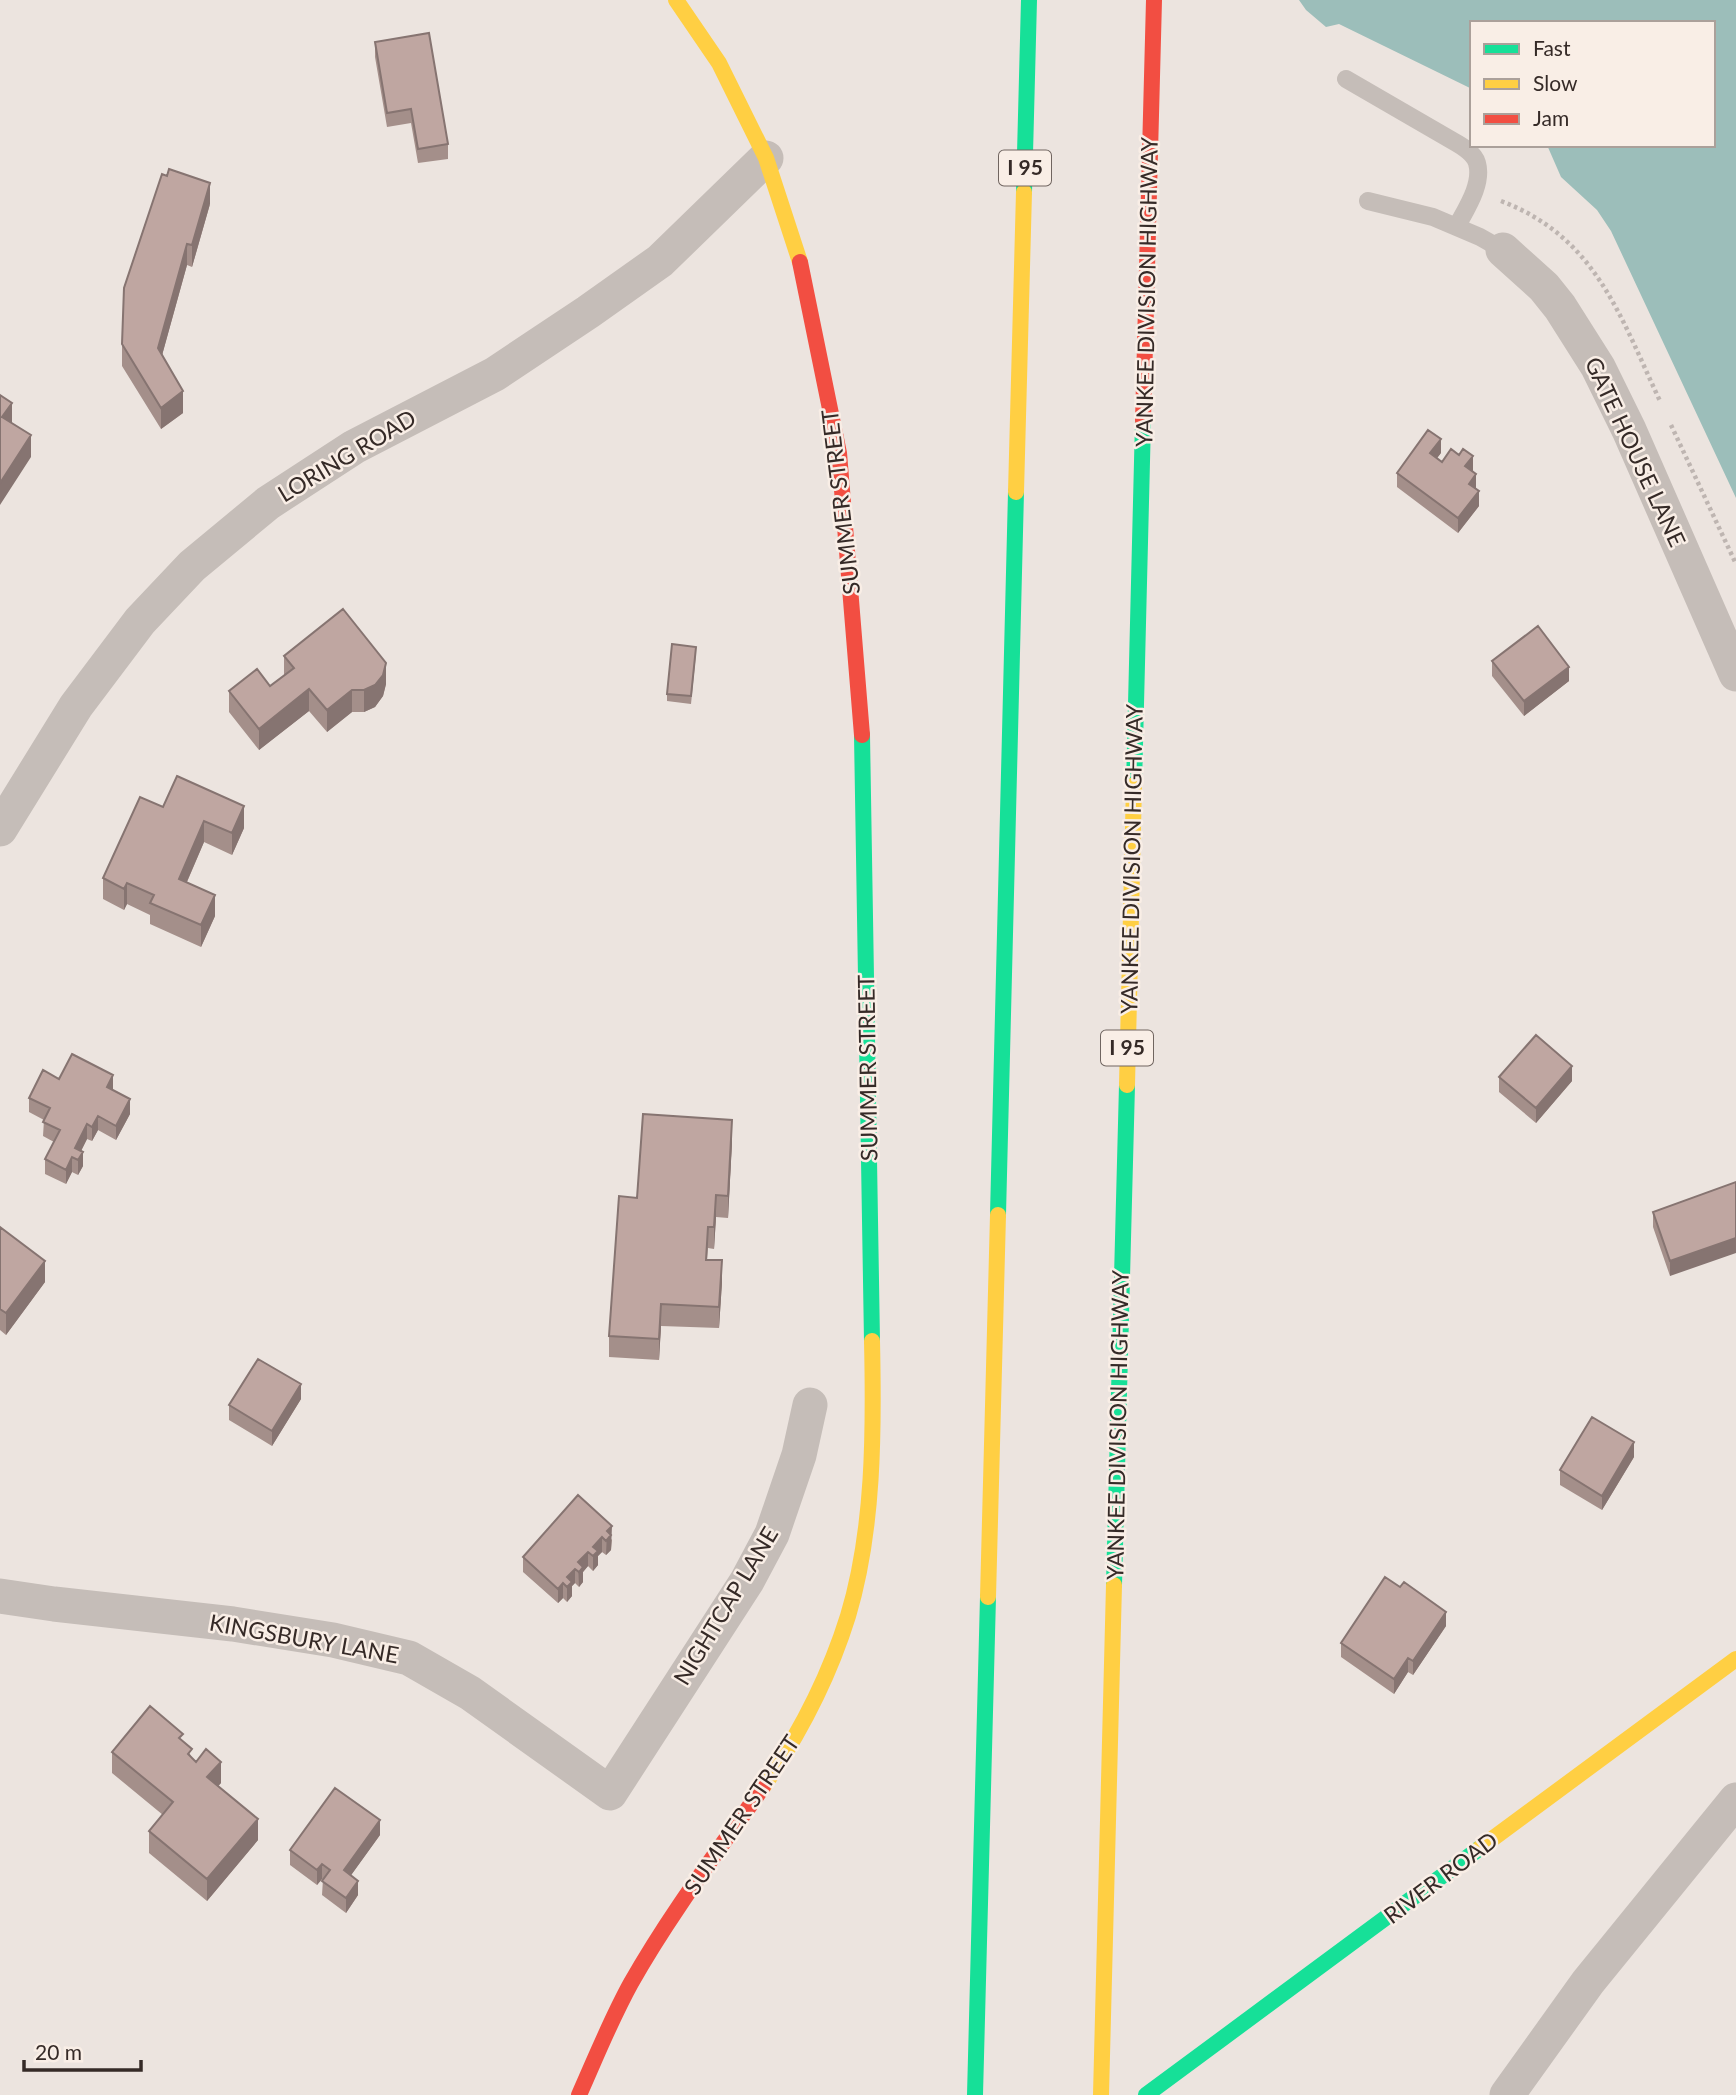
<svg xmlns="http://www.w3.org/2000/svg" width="1736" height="2095" font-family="Lato,sans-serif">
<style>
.water{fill:#9cbeba}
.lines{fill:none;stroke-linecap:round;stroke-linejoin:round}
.path{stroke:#beb5b1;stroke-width:4.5;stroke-dasharray:3.5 3.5;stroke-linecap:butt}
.lane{stroke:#c5bdb8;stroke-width:18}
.street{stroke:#c5bdb8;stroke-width:35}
.fast{stroke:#16e098;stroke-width:16}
.slow{stroke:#ffcf43;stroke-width:16}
.jam{stroke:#f24e42;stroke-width:16}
.wall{fill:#a48f8a}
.shaded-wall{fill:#867471}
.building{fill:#bfa6a1;stroke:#867471;stroke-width:2}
.labels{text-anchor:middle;stroke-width:5;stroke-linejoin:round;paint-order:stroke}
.shield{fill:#f9eee6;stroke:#706560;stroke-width:2}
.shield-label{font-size:21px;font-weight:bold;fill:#352a27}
.street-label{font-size:23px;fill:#352a27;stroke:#f9eee6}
</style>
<rect width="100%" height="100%" fill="#ece4df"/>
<path class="water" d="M1299,0H1736V498L1611,231L1597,210L1561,177L1547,145H1713V23H1472V89L1339,24L1326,27L1306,10Z"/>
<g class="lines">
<path class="path" d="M1501,201C1596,237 1620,316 1660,401
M1671,425L1736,564"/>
<path class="lane" d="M1346,79L1453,141C1462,146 1474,153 1477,163C1483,184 1466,209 1457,226
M1368,201L1433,217L1480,237L1503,250"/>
<path class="street" d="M1503,250L1544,287L1560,307L1598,367L1629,430L1736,674
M0,829L76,706L140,621L192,566L268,503L354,447L495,374L588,312L660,261L766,158
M0,1596L54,1604L233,1624L333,1640L409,1658L470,1693L610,1793L747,1581L772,1534L799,1455L810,1405
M1507,2095L1588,1982L1736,1800"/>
<path class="fast" d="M1024,192L1029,0
M862,735L872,1341
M1134,785L1143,421
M998,1215L1016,492
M1114,1585L1127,1085
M975,2095L988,1597
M1146,2095L1480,1848"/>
<path class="slow" d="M676,0L719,63L766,158L800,262
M1016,492L1024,192
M1127,1085L1134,785
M988,1597L998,1215
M763,1787C799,1735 829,1677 848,1616C874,1530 874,1431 872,1341
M1480,1848L1736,1659
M1101,2095L1114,1585"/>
<path class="jam" d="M800,262L839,453L862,735
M1143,421L1154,0
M579,2095C596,2057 611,2019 631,1983C670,1914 718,1851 763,1787"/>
</g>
<path class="wall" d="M375,42L448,144V159L418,163L411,123L387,127L375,57Z
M210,204L192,267L187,265L162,355L183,413L161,429L122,366V344Z
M1441,453L1437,458L1442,462L1473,470L1479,506L1458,533L1397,487V473Z
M696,654L691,704L667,701V694Z
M284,656L386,684L383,696L375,707L364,712H352L327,732L309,711L259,750L229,712V691L270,686L284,675Z
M1492,661L1569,681L1524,716L1492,676Z
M163,807L244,828L232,855L204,842L187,882L215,916L201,947L150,924V915L127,904L124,910L103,899V878Z
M1499,1077L1572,1081L1536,1123L1499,1092Z
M59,1079L113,1090L130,1114L116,1140L98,1130L92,1141L87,1139L81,1151L83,1166L78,1175L72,1172L66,1184L45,1174V1159L54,1142L43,1136L44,1120L29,1112V1098Z
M732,1142L728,1218L716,1217L714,1249L708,1248L707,1260L722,1282L719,1328L661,1326L659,1360L609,1357V1336L637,1198Z
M1736,1182L1670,1276L1653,1227V1212Z
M0,1227L45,1282L6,1335L0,1330Z
M301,1399L272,1446L229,1420V1405Z
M1634,1457L1602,1510L1560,1485V1470Z
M578,1495L612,1540L611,1550L606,1555L602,1552L598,1556V1565L593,1571L588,1566L583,1572V1582L579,1587L575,1583L572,1586V1596L567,1602L563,1598L558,1603L523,1572V1557Z
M1400,1587L1446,1626L1413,1675L1408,1672L1394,1694L1341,1657V1643Z
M183,1741L192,1758L221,1783L218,1786L258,1840L207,1901L149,1853V1831L163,1815L112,1773V1752Z
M380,1835L351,1875L358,1895L346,1913L322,1895L323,1879H322L317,1885L290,1865V1850Z"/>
<path class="shaded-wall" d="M210,183V204L192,267V245Z
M187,244V265L158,370V348Z
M183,391V413L161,429V408Z
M12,403V424L2,417Z
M31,435V457L0,505V483Z
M1441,439V453L1430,467V453Z
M1473,456V470L1465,481V466Z
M1476,474V489L1469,484Z
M1479,491V506L1458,533V518Z
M386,663V684L383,696L375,707L364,712V690Z
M1569,667V681L1524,716V701Z
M309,689V711L259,750V729Z
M352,690V712L327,732V710Z
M244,806V828L232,855V833Z
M204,821V842L179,900V879Z
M127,883V904L124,910V889Z
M215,895V916L201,947V925Z
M1572,1066V1081L1536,1123V1108Z
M113,1075V1090L107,1087Z
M130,1099V1114L116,1140V1126Z
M98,1116V1130L92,1141V1127Z
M732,1120V1142L728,1218V1196Z
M87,1124V1139L77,1159L75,1148Z
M83,1152V1166L78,1175V1160Z
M72,1157V1172L66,1184V1170Z
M716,1195V1217L714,1249V1227Z
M1736,1238V1253L1670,1276V1261Z
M722,1260V1282L719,1328V1307Z
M45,1261V1282L6,1335V1313Z
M661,1304V1326L659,1360V1339Z
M301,1384V1399L272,1446V1431Z
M1634,1442V1457L1602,1510V1496Z
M612,1526L611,1550L606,1555L607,1531Z
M602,1537V1552L598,1556V1565L593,1571V1547Z
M588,1552V1566L583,1572V1582L579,1587L578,1562Z
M575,1569V1583L572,1586V1596L567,1602V1577Z
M563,1583V1598L558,1603V1589Z
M1446,1612V1626L1413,1675V1661Z
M1408,1658V1672L1394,1694V1679Z
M221,1762V1783L207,1798V1777Z
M258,1819V1840L207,1901V1879Z
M380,1820V1835L344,1885V1870Z
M322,1864V1879L317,1885V1870Z
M358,1881V1895L346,1913V1898Z"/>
<path class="building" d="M429,33L448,144L418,149L411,109L387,113L375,42Z
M169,169L210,183L192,245L187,244L158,348L183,391L161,408L122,344L124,288L162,174L167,176Z
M0,395L12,403L2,417L31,435L0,483Z
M1428,430L1441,439L1430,453L1442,462L1451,449L1459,455L1463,449L1473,456L1465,466L1476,474L1469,484L1479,491L1458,518L1397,473Z
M343,609L386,663L383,675L375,685L364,690H352L327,710L309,689L259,729L229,691L257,669L270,686L294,668L284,656Z
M1538,626L1569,667L1524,701L1492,661Z
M672,644L696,647L691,696L667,694Z
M177,776L244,806L232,833L204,821L179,879L215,895L201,925L150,903L154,895L127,883L124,889L103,878L140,797L163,807Z
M1536,1035L1572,1066L1536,1108L1499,1077Z
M72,1054L113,1075L107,1087L130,1099L116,1126L98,1116L92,1127L87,1124L75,1148L83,1152L78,1160L72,1157L66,1170L45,1159L60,1130L43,1122L50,1108L29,1098L43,1070L59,1079Z
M643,1114L732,1120L728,1196L716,1195L714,1227H708L706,1260H722L719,1307L661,1304L659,1339L609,1336L619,1196L637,1198Z
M1736,1182V1238L1670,1261L1653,1212Z
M0,1227L45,1261L6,1313L0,1309Z
M258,1359L301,1384L272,1431L229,1405Z
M1592,1417L1634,1442L1602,1496L1560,1470Z
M578,1495L612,1526L607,1531L611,1535L606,1541L602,1537L593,1547L598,1551L593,1556L588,1552L578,1562L583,1567L579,1572L575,1569L567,1577L572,1582L567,1587L563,1583L558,1589L523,1557Z
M1385,1577L1400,1587L1404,1582L1446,1612L1413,1661L1408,1658L1394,1679L1341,1643Z
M150,1706L183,1734L179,1738L192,1749L188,1754L196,1762L206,1749L221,1762L207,1777L258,1819L207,1879L149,1831L173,1802L112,1752Z
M335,1788L380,1820L344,1870L358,1881L346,1898L322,1881L330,1870L322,1864L317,1870L290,1850Z"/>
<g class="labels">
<g class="shield">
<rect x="999" y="150.5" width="52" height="35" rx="5"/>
<rect x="1101" y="1030.5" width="52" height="35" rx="5"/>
</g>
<g class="shield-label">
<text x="1025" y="175">I 95</text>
<text x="1127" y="1055">I 95</text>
</g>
<g class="street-label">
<text transform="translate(1147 292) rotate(-89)" y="8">YANKEE DIVISION HIGHWAY</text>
<text transform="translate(1635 452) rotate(65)" y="8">GATE HOUSE LANE</text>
<text transform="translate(347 456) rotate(-31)" y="8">LORING ROAD</text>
<text transform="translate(841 502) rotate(-97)" y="8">SUMMER STREET</text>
<text transform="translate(1132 859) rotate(-89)" y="8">YANKEE DIVISION HIGHWAY</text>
<text transform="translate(868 1068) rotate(-91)" y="8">SUMMER STREET</text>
<text transform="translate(1118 1425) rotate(-89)" y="8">YANKEE DIVISION HIGHWAY</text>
<text transform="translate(726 1606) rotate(-59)" y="8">NIGHTCAP LANE</text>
<text transform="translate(304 1639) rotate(10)" y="8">KINGSBURY LANE</text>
<text transform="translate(742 1815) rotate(-56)" y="8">SUMMER STREET</text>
<text transform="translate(1441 1878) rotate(-37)" y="8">RIVER ROAD</text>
</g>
</g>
<rect x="1470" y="21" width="245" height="126" fill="#f9eee6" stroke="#aba09a" stroke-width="2"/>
<rect x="1484" y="44" width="35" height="10" fill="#16e098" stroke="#aba09a" stroke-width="2"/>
<text x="1533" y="56" font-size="21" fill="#352a27">Fast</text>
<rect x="1484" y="79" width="35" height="10" fill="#ffcf43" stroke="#aba09a" stroke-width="2"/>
<text x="1533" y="91" font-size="21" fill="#352a27">Slow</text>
<rect x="1484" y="114" width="35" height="10" fill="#f24e42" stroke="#aba09a" stroke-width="2"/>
<text x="1533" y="126" font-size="21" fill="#352a27">Jam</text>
<path d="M24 2060v10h117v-10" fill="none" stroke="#352a27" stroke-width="3.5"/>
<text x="35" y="2060" font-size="21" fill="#352a27" stroke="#f9eee6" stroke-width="5" paint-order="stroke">20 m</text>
</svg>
